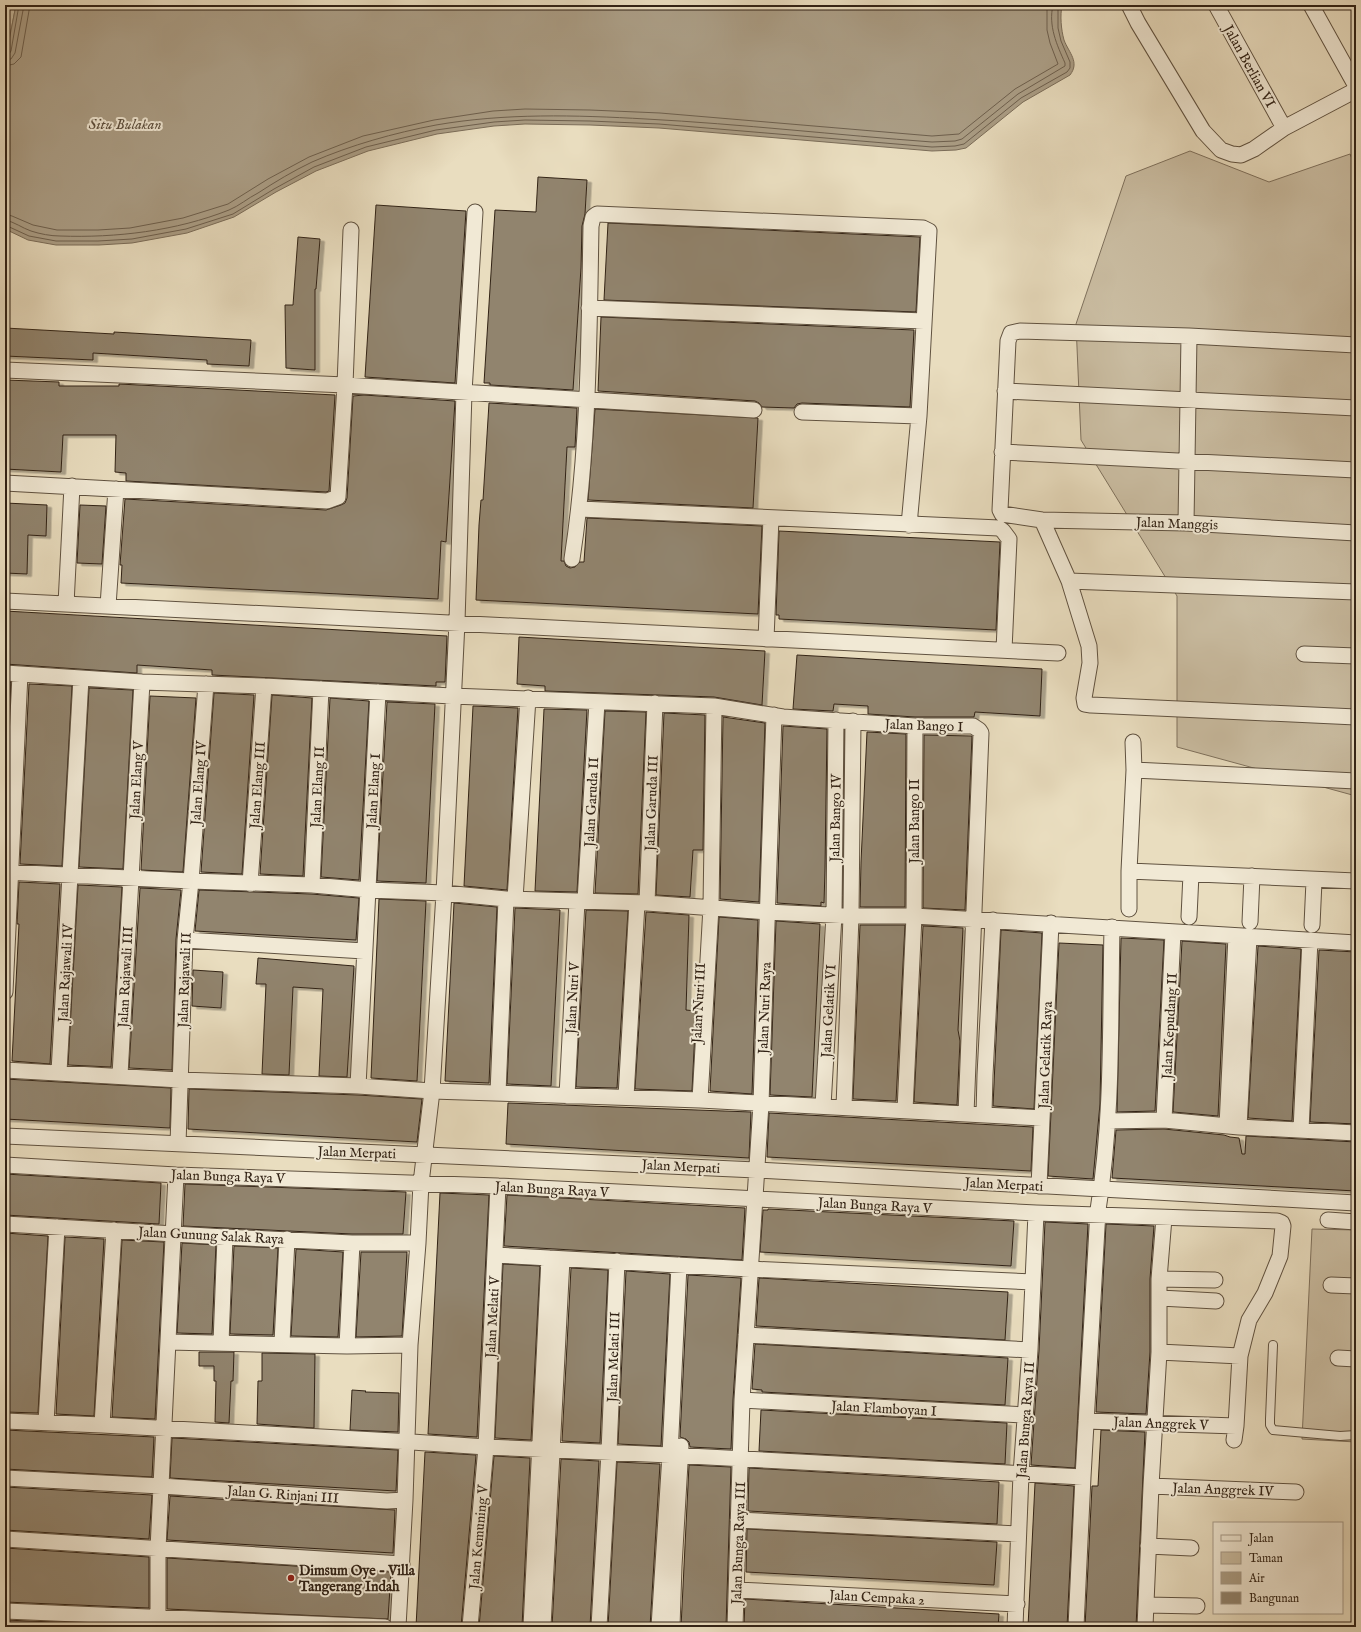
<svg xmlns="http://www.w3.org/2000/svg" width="1361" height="1632" font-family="'IM FELL English',serif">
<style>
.green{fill:#cabda2;stroke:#7e705c}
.water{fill:#ab9e86;stroke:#7b6d59}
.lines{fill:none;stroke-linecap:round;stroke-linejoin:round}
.shore{stroke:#6e604e;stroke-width:1}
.building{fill:#91846e;stroke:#322316;filter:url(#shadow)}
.service-casing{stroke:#605240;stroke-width:10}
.minor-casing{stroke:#605240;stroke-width:17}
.service{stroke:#f1e9d5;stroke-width:8}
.minor{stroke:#f1e9d5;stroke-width:15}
.poi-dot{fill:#8f2418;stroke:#f1e9d5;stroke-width:1.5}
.labels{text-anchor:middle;stroke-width:4;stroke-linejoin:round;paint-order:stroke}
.street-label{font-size:14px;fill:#322316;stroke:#f1e9d5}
.poi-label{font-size:14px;font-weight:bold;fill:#322316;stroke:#f1e9d5;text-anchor:start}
.water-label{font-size:15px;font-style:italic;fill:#5c4e3d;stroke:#f1e9d5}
</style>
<defs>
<filter id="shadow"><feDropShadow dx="4.5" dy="2.5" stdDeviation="0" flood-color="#0004"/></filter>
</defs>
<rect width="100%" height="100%" fill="#e9ddbf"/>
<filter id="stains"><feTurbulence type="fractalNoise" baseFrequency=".005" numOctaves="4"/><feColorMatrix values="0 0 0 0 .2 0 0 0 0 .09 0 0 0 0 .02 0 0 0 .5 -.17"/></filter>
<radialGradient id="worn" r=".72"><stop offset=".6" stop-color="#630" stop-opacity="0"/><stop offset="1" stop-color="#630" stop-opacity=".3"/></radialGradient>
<path class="green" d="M5,5H16L5,61Z
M1190,151L1269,182L1350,154L1356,168V796L1177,747V596L1081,440L1076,324L1126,176Z
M1312,1229L1356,1230V1442L1302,1439Z"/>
<path class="water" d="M16,5H1062C1060,16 1061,29 1064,40C1069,53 1080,62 1070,75L1023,102L966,148L956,150L932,151L659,128L590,125L525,124L494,126L437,134L368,151L316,171L276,192L234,217L187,233L132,243L99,245H56L28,240L5,229V61Z"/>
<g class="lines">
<path class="shore" d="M5,55L9,54L11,51L19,5
M5,60L11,59L15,53L24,5
M5,66L14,64L21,57L30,5
M5,214L12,216L33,225L57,230H98L130,228L183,218L228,204L268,179L309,157L363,136L434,120L493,111L525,109L590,110L660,113L932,136L959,134L1015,89L1058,64L1050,43L1047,30V5
M5,220C15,222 22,228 31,231C40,234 51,236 60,236C116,238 176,231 229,210C239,206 248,198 258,193C275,182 293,171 312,162C351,145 394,133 436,125C505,113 575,115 646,119C741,124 837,135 932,142L955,141L962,139L1018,94L1065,66V63C1057,45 1048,26 1053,5
M5,225L29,236L56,241H98L132,239L186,229L233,214L274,189L314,167L366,147L436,130L494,122L525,120L590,121L659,124L932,147L955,146L964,144L1021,98L1067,72L1070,68V62L1061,41L1058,28V5"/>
</g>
<path class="building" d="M538,177L587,180L585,214L582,226L581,268L573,390L490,385V383H484L495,210L536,212Z
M376,205L466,211L455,383L365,377Z
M608,223L920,237L916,312L604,300Z
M298,237L320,239L316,289H315V370L286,368L285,305H293Z
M601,317L914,330L910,407L802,403L797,404L794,408L762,407L759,403L755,401L598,391Z
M5,328L114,334V332L251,340L249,366L207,364V360L93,353V360L5,356Z
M5,380L59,382V386H119V384L335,395L329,491L326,492L126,481V473L115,472L116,435H63L61,472L5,469Z
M364,395L455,401L446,542L441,541L438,599L121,583L122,565H120L125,499L326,510L341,505L345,503L347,498L353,396Z
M489,403L577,408L575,447H567L561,561H564L566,566L570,568L575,567L580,562H584L587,518L762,526L758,614L476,600L479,525L481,500H483Z
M595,409L758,418L753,508L588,500Z
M5,503L47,505L46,536L28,535L27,574L5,573Z
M80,505L106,506L102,564L77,563Z
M779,531L1000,542L996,630L779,619V615H776Z
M5,611L447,636L445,682H436V686L212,675V670L137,665V673L5,664Z
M519,637L765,651L762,705L714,697L545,691V686L517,684Z
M797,655L1042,669L1040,716L975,712L974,717H915L868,714V706L834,704L833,711L793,709Z
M5,682H11L5,801Z
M29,684L72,686L62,866L20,864Z
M89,688L133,690L123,869L79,867Z
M214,693L254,695L242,874L201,872Z
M272,695L312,698L303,876L260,874Z
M150,696L196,698L183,872L141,870Z
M330,698L369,701L359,880L321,877Z
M387,702L435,704L426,883L377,881Z
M473,706L518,708L507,890L464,886Z
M544,709L587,710L577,892L535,891Z
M605,711L646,712L638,894L595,893Z
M664,713L705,715L703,850H693L690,897L656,895Z
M723,717L765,723L759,902L720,899Z
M783,726L827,729L825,869L824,903L821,902V906L777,903Z
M867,732L906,734L905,907H860L861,862Z
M924,735L972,736L965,910L923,908Z
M19,882L60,884L50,1064L12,1061L19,924H17Z
M78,885L122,887L111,1067L68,1065Z
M140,888L181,890L176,939L172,1070L129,1068Z
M199,890L311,894L359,898L356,940L195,931Z
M379,899L426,901L417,1081L371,1078Z
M454,903L497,907L489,1083L445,1081Z
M515,908L560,910L551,1086L507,1084Z
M586,910L628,911L617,1088L576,1087Z
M646,912L689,915L686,1010L696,1011L692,1091L635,1089Z
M719,917L758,920L752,1094L710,1091Z
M776,921L820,924L812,1097L770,1095Z
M860,925H905L896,1101L853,1099Z
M923,926L963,928L958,1030L960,1041L957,1105L914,1102Z
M1001,930L1042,933L1034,1109L993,1106Z
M1121,938L1164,940L1155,1111L1117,1112Z
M1182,941L1226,944L1218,1116L1173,1112Z
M1059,943L1103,945L1100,1104L1093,1179L1048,1176Z
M1258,946L1301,949L1292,1121L1248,1118Z
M1319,950L1356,952V1124L1310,1122Z
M258,958L354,966L347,1077L319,1076L323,989L293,987L289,1075L262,1074L266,984H256Z
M193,970L223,972L221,1008L192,1006Z
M5,1079L171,1088L170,1128L5,1119Z
M189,1089L358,1095L422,1099L417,1142L188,1129Z
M508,1103L751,1112L749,1158L506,1144Z
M769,1113L1033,1127L1031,1171L767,1157Z
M1164,1129L1224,1135L1230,1137L1239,1138L1242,1154H1245L1246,1136L1356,1142V1191L1112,1178L1116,1130Z
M5,1174L161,1183L159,1224L5,1215Z
M185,1184L406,1192L403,1234H352L183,1226Z
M440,1193L489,1195L477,1437L428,1434Z
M507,1195L745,1208L742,1260L504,1246Z
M768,1209L1014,1221L1011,1266L760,1252L763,1210H768Z
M1045,1222L1088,1224L1075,1468L1031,1465L1039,1350Z
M1106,1224L1154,1226L1150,1279V1352L1146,1414L1096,1412Z
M5,1233L48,1236L38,1413L5,1412Z
M65,1237L104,1239L94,1416L56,1414Z
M122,1240L164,1242L155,1419L112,1417Z
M182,1243L216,1245L212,1334L177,1333Z
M234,1246L278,1248L273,1335L230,1334Z
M296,1249L343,1252L338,1337L291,1336Z
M361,1252H407L402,1336L356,1337Z
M503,1264L540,1266L531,1440L495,1438Z
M571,1268L608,1270L600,1443L562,1441Z
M626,1271L670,1274L661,1446L618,1444Z
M688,1275L741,1278L733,1400L731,1449L690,1447L689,1442L686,1439L680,1437Z
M759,1278L1008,1292L1005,1340L756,1326Z
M755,1344L1008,1358L1005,1405L762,1392V1390L752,1389Z
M199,1352H234L233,1381H231L229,1423L215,1422L216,1381H214V1366H199Z
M262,1353L315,1354L314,1428L257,1424L258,1381H262Z
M352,1390L366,1391L365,1392L399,1393L398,1432L350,1430Z
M761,1410L1007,1423L1005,1464L759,1451Z
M5,1430L154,1437L152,1477L5,1469Z
M1101,1430L1145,1432L1136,1627H1085L1092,1486H1098Z
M172,1438L398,1450L396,1491L170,1478Z
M425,1452L476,1455L461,1627H416Z
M494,1456L530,1458L522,1627H479Z
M561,1459L599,1461L590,1627H552Z
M617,1462L660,1464L650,1627H608Z
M689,1465L731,1467L726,1627H681Z
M749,1468L999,1482L997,1524L748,1511Z
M1035,1483L1074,1486L1067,1627H1028Z
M5,1487L152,1495L149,1539L5,1530Z
M170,1496L395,1510L393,1553L167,1540Z
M747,1529L997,1542L994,1585L746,1572Z
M5,1548L149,1557V1608L5,1602Z
M167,1558L391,1572L388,1619L167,1609Z
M745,1599L999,1614L998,1627H744Z
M5,1620L149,1626V1627H5Z"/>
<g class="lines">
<defs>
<path id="service" d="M1273,1345L1270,1419V1425L1273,1430L1340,1436L1356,1435"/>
<path id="minor" d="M1129,5L1138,23L1203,131L1221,150L1232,154L1241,155L1254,149L1284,128L1356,90
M1216,5L1284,128
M1311,5L1356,86
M589,308L924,321
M1356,345L1189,336L1020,331L1011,333L1008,341L1000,510L1002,514L1042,520L1186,523L1356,533
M5,370L345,385L754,410
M1005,391L1356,408
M802,412L919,416
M1002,452L1356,470
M5,483L327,501L338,497L345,385L351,230
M580,509L999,528L1003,531L1009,539L1004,650
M1042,520L1069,581L1089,646L1090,663L1084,698L1085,704L1091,705L1356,717
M1186,523L1189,336
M572,559C589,449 589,337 591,226L593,217L597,214L923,228L929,231L919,416L909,525
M1069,581L1356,592
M5,601L1058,653
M66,604L72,486
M108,606L116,489
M766,639L771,518
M1304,654L1356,656
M5,673L142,682L264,686L452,696L714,706L783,717L811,719L915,726H973L979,730L981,733L966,1114
M1133,742L1134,770L1129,871L1356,881
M1134,770L1356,781
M5,872L191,881L312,885L369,890L444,893L506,899L647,903L767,912L851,916H914L1356,943
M250,884L264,686
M312,885L321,689
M515,899L528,698
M585,901L597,702
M647,903L655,703
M1129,909V871
M1189,917L1191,874
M1250,922L1252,876
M1312,925L1314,881
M185,940L364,951
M5,992L20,674
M5,1070L180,1080L358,1086L432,1091L700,1100L1042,1118
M59,1072L81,678
M120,1075L142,682
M358,1086L378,692
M498,1093L506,899
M567,1096L577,901
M626,1097L637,903
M700,1100L711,907L714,706
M823,1106L834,915L836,720
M844,1107L851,916L853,721
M905,1111L914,916L915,726
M984,1114L985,1075L993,920
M1164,1120L1173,932
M1108,1121L1164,1120L1239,1127L1356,1133
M1227,1126L1236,936
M1239,1127L1249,937
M1301,1130L1310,940
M5,1136L756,1170L1356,1203
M178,1144L185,940L191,881L206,684
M5,1165L176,1175L498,1186L1036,1213L1277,1221L1282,1223L1283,1226L1280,1256L1265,1293L1249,1320L1240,1356L1236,1426L1234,1440
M1039,1186L1051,923
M1328,1220L1356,1222
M5,1224L225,1237L352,1243H418
M495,1255L750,1269L1033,1282
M1159,1279L1215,1280
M1331,1285L1356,1286
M1160,1298L1216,1301
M746,1335L1030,1350
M168,1342L347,1346L410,1345
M221,1343L225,1237
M282,1343L287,1239
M347,1346L352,1243
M1159,1352L1240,1356
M1338,1358L1356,1359
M742,1400L1025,1415
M5,1421L102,1425L412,1442L486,1447L670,1455L1083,1477
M1086,1421L1236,1426
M46,1423L57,1227
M102,1425L114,1230
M5,1478L161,1486L387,1501L405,1500
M1151,1486L1296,1492
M738,1520L1018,1534
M5,1539L402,1564
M1148,1546L1191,1548
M737,1590L1017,1604
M1146,1605L1197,1606
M5,1611L385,1627
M158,1627V1549L161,1486L176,1175
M398,1627L405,1500L410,1345L418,1243L421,1183L432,1091L444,893L457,622L464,392L475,212
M470,1627L486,1447L498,1186
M531,1627L549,1258
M543,1627L562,1259
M599,1627L609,1452L617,1261
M659,1627L670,1455L679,1265
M672,1627L674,1566L681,1446
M735,1627L742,1400L761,1104L774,715
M1015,1627L1021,1474L1030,1350L1036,1213
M1076,1627L1083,1477L1098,1210C1113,1117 1110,1021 1112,927
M1145,1627L1151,1486L1159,1352V1279L1164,1218"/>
</defs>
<use href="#service" class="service-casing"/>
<use href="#minor" class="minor-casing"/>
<use href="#service" class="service"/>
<use href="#minor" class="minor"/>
</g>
<circle class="poi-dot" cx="291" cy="1578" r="4"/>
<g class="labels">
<g class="street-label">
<text transform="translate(1250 66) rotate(61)" y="5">Jalan Berlian VI</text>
<text transform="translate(1177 523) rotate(2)" y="5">Jalan Manggis</text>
<text transform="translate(924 725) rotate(2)" y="5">Jalan Bango I</text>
<text transform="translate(136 780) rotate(-87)" y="5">Jalan Elang V</text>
<text transform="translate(198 783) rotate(-86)" y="5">Jalan Elang IV</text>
<text transform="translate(257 785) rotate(-86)" y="5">Jalan Elang III</text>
<text transform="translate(317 787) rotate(-87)" y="5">Jalan Elang II</text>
<text transform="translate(373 791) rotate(-87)" y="5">Jalan Elang I</text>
<text transform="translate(591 802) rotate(-87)" y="5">Jalan Garuda II</text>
<text transform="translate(651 803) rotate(-88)" y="5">Jalan Garuda III</text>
<text transform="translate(835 818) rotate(-89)" y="5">Jalan Bango IV</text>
<text transform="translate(914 821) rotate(-90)" y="5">Jalan Bango II</text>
<text transform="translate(65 973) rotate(-87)" y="5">Jalan Rajawali IV</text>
<text transform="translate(125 977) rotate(-87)" y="5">Jalan Rajawali III</text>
<text transform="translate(184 980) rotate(-88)" y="5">Jalan Rajawali II</text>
<text transform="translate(572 998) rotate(-87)" y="5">Jalan Nuri V</text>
<text transform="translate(698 1003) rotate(-87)" y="5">Jalan Nuri III</text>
<text transform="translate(764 1008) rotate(-88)" y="5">Jalan Nuri Raya</text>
<text transform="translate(828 1011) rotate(-87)" y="5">Jalan Gelatik VI</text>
<text transform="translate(1169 1026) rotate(-87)" y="5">Jalan Kepudang II</text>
<text transform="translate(1045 1055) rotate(-88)" y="5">Jalan Gelatik Raya</text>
<text transform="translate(357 1152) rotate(2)" y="5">Jalan Merpati</text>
<text transform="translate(681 1166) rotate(3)" y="5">Jalan Merpati</text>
<text transform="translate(228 1176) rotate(2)" y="5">Jalan Bunga Raya V</text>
<text transform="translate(1004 1184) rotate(3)" y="5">Jalan Merpati</text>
<text transform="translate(552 1189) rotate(3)" y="5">Jalan Bunga Raya V</text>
<text transform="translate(875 1205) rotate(3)" y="5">Jalan Bunga Raya V</text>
<text transform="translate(211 1235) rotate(3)" y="5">Jalan Gunung Salak Raya</text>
<text transform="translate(492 1317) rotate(-87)" y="5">Jalan Melati V</text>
<text transform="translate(613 1357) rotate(-88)" y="5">Jalan Melati III</text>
<text transform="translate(884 1408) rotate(3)" y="5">Jalan Flamboyan I</text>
<text transform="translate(1025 1420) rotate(-86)" y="5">Jalan Bunga Raya II</text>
<text transform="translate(1161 1423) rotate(2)" y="5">Jalan Anggrek V</text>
<text transform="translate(1223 1489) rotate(2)" y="5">Jalan Anggrek IV</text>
<text transform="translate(283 1494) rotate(4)" y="5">Jalan G. Rinjani III</text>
<text transform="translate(478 1537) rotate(-85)" y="5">Jalan Kemuning V</text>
<text transform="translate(738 1543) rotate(-88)" y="5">Jalan Bunga Raya III</text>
<text transform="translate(877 1597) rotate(3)" y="5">Jalan Cempaka 2</text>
</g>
<g class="poi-label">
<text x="299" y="1575">Dimsum Oye - Villa<tspan x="299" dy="16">Tangerang Indah</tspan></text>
</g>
<g class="water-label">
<text x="125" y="129">Situ Bulakan</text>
</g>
</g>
<rect width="1361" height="1632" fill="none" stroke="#e9ddbf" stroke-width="20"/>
<rect x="6" y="6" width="1349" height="1620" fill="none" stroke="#322316" stroke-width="2"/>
<rect x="10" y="10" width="1341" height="1612" fill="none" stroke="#322316"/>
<rect x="1213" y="1522" width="130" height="92" fill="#f1e9d5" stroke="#a59a89"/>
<rect x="1221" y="1535" width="20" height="6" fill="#f1e9d5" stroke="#a59a89"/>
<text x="1249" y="1542" font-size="12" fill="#322316">Jalan</text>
<rect x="1221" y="1552" width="20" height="12" fill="#cabda2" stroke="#a59a89"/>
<text x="1249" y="1562" font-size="12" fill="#322316">Taman</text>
<rect x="1221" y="1572" width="20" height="12" fill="#ab9e86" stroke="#a59a89"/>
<text x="1249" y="1582" font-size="12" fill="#322316">Air</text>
<rect x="1221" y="1592" width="20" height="12" fill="#91846e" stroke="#a59a89"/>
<text x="1249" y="1602" font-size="12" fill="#322316">Bangunan</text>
<rect width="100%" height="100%" filter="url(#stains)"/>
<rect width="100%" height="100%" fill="url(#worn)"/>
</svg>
